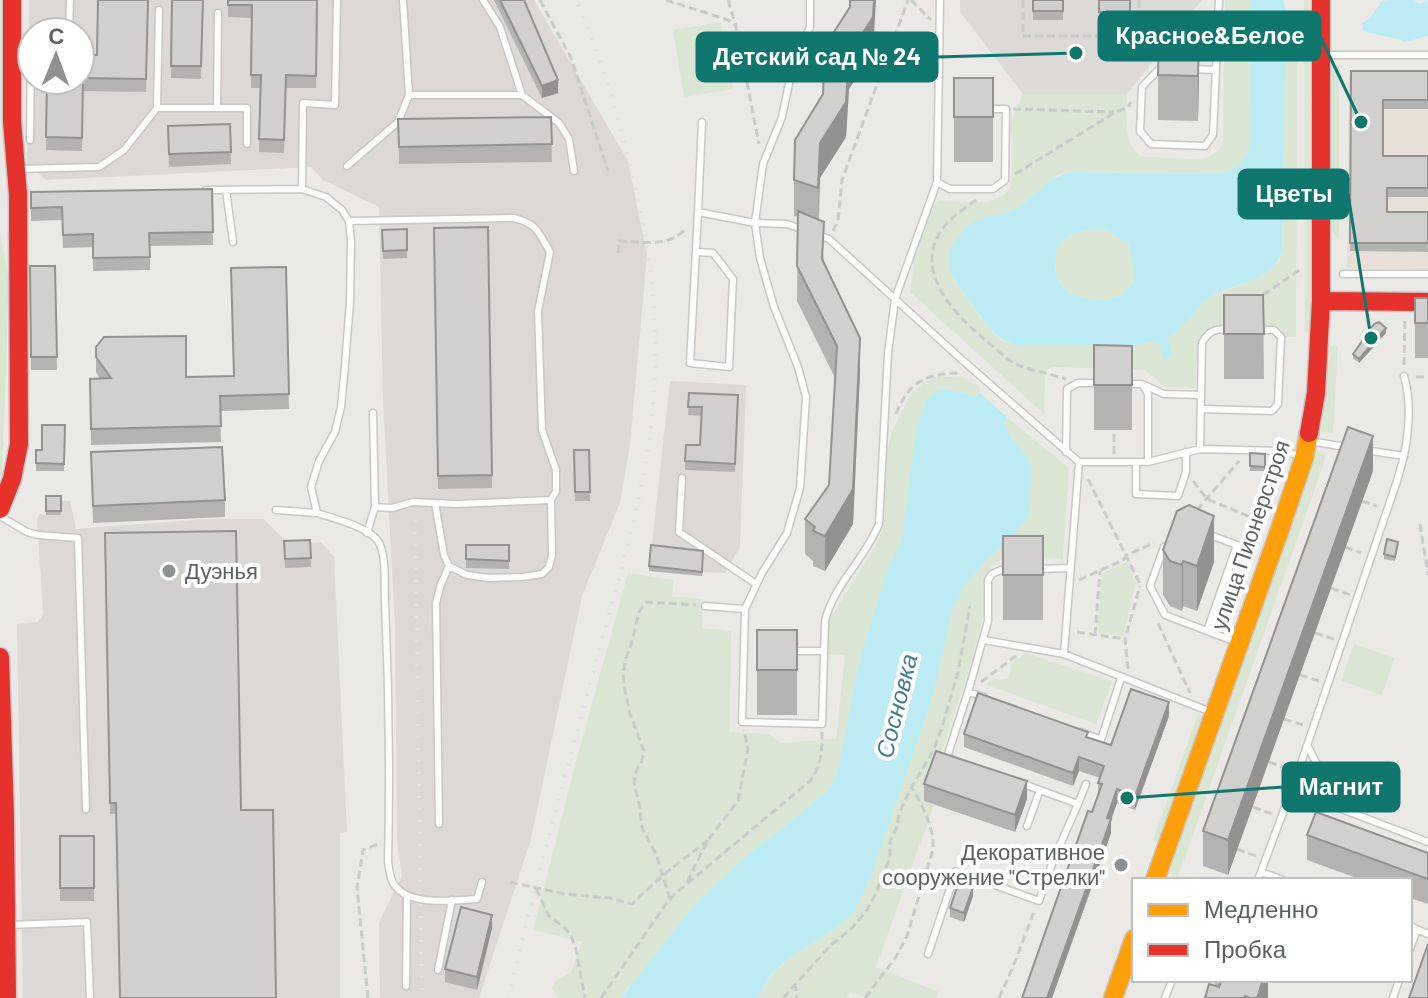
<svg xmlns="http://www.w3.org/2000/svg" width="1428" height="998" font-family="Barlow,sans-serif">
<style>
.commercial{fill:#e8dfd6}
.industrial{fill:#dbd8d6;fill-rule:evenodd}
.education{fill:#ddd9d6}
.green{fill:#dae6d3}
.water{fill:#bdebf3;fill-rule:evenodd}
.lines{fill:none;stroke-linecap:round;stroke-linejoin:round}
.lane-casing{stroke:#c7c7c6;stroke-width:9}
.slow-casing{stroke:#c7c7c6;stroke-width:21}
.jam-casing{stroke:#c7c7c6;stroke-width:21}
.path{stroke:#c7ccc9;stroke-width:3;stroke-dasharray:8 4;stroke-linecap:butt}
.lane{stroke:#fcfcfb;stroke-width:6}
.slow{stroke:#ff9f0a;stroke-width:18}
.jam{stroke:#e5322d;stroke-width:18}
.rail{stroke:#e1e1e1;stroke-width:4;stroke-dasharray:2 10;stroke-linecap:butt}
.wall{fill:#b5b3b2}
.shaded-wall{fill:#939291}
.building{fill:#d2d0cf;stroke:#939291;stroke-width:2}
.poi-dot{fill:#8e9192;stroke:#fff;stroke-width:3}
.labels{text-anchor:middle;stroke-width:8;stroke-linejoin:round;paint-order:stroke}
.street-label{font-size:22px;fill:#5c6164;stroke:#fff}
.poi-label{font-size:22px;fill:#5c6164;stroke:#fff;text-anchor:start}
.water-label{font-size:24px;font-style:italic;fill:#3f7d90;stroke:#fff}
.leader{fill:none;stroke:#0f766e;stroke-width:3}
.callout-dot{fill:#0f766e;stroke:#fff;stroke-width:3}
.callout{fill:#0f766e;stroke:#0f766e;stroke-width:3}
.callout-label{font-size:24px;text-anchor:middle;font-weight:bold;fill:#fff}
</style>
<rect width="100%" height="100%" fill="#ebe9e6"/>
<path class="commercial" d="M1349,76L1428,77V269L1347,268Z"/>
<path class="industrial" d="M29,0H534L628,161L647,255L630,445L620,503L582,596L531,839L479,998H380L379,922L402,876L397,843L395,626L383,401L379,207L323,180L311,167L46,180L27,163ZM32,32H80V80H32Z
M670,381L746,385L740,547L725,573L703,572L702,576L649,571Z
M46,500L70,501L76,529L205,519H264L290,545L321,542L334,557L347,832L340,833V998H23L17,624L38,622L43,614L37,519L40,514L46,515Z"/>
<path class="education" d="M960,0H1202L1127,94H1023L960,12Z"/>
<path class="green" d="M0,0V229L9,283L2,474L0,479Z
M1225,0H1250L1249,150C1238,169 1233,171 1212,174L1072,172L1058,175L1014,210L1005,214L992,216L954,279L981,318L1000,340L1014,345L1132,346L1158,341L1173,356L1168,337L1179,330L1204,302L1215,294L1251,281L1279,262L1282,251L1285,39H1297L1296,337H1285L1281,329L1277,326H1214L1204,331L1198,341L1195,388L1165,387L1145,370L1051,367L1045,374L1044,414L910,292C915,261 916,225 938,201L988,202L1004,195L1011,186L1013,138L1008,127L1023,94H1127C1127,115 1122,144 1142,157L1200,159C1211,158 1217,153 1223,144Z
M1304,0H1309L1310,332H1305Z
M721,22L733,89L684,97L673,30Z
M1330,65H1339V237H1336L1330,229Z
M1091,229L1106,230L1129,244L1135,278C1131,285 1127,292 1119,296C1105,303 1075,300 1064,288C1057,280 1054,269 1055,259C1056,253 1058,245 1062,241C1069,234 1082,231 1091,229Z
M1330,346H1338L1333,434L1321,432Z
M938,376L966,378L979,387L980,393L976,396L951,390L916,430L902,538L885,576L858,667L839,766L830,788L779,831L753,850L636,981L626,990L621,998H559L552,988L556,980L571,972L582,942L533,930L577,758L628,573L674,580L672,596L703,599L702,628L731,631L730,732L769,734L780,743L836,739L845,655L827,654L826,628L834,612L871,554L882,531L887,453L891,433L910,395L924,382Z
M1008,418L1069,468L1063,559C1044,558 1005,552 992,566C977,581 986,607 981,625C966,685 944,743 925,801L934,805L876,967L939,992L936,998H867L850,992L847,998H757L772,974L789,958L833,930L854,913L871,877L933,696L952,611L963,586L985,561L1011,538L1031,482L1032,469L1026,454L1011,437L1003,423Z
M1317,450L1326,453L1323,466L1178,877L1168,874Z
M1127,562L1136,582L1123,636L1097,632L1102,573Z
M1354,644L1395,658L1382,695L1341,681Z
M1026,653L1112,681L1096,724L987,685L992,678L999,680L1007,678L1011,671L1010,664Z
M1198,714L1203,716L1158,842L1153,840Z"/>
<path class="water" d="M1250,0H1284L1286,19L1282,251C1273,281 1240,282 1215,294C1196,304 1188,328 1168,337L1173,356L1164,360L1158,341L1132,346L1014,345C994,338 984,321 971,303C956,282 938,263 957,238C962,232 969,225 975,221C988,214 1003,216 1016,208C1037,195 1046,177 1072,172L1212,174C1233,171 1238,169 1249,150ZM1091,229L1106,230L1129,244L1135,278C1131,285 1127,292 1119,296C1105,303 1075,300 1064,288C1057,280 1054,269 1055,259C1056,253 1058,245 1062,241C1069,234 1082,231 1091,229Z
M1390,0H1414L1420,4L1428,0V36L1405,42C1390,35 1377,37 1363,30L1362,23L1369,19L1382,1Z
M940,390H951L976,396L980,393L1008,418L1004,423L1011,437L1026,454L1032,469L1029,516L1011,538L985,561L964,586L952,611L933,696L871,877L854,913L833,930L789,958L771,974L757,998H621L694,905L753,850L779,831L830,788L839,766L858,667L885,576L902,538L916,430L926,401L932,394Z"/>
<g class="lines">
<defs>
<path id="lane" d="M483,0L500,27L522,95
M810,0V27L800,49L790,79L782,117L763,164L755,223L760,258L774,307L798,367L806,397L800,488L787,533L762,573L745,609L742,722L822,724L825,621C834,584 865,559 879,524L888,353L895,299L937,182L940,0
M69,32L70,0
M1183,41L1196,26L1218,25
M1325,55H1428
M1164,68H1160L1142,87L1140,131L1151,144L1205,146L1213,135L1219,0
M1191,69L1216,70
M409,95H522L559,123L569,139L574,171
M157,108L159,10
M217,108L218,13
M30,140L31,40
M347,166L398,122L409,95L403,0
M18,169L99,167L124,150L157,108H247V144
M937,182L950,189H993L1005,180L1006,109H986
M302,189L303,103L335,105L337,0
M206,190L302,189L326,197L342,210L349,221L351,241L350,302L344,377L341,407L335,432L319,461L311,487L317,513C333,518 368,527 378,541C387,555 384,586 385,602C389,688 390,776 388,862C389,868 390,876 392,881C405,908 453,900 477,899L482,882
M226,190L233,242
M698,212L702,122
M349,221L514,218C538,224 538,232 550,252L538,311L542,430L556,470V491L551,500L552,555L549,567L542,574L522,577L489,578L467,575L449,566L444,555L435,503
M816,234L829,239L960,358L1079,462H1148L1200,449L1285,451L1301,457
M697,252L713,253L733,279L729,367L690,363L698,212L755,223L787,224L802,229
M1343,274H1428
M1404,376C1412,402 1409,430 1404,456
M1126,384H1142L1148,394V462
M1142,384L1164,394L1201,395
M1201,409L1272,411L1278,404L1281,337L1274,330H1259
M1309,441L1346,447
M1200,449L1202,343C1209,329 1217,329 1231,329
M1066,452L1067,389L1078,383H1099
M1136,462V494L1178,496L1186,472V452
M682,478L679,532L756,584
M375,507L392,508L413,502L456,504L551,500
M276,510L317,513
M0,516L27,532L38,535L78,538L86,809
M367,533L375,507L373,413
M1170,544L1164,547L1150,586L1165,615L1236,642
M1037,569L1070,568
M705,606L745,609
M1207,631L1237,545L1210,535
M984,640L1064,654L1211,712
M791,651H824
M1064,654L1079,462
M968,692L988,621V580L992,574L1001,570L1010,569
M1081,732L1101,740L1121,678
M1307,745L1317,764L1315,776
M950,758L947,757L968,692L984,697
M1292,790L1428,842
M1078,804L1086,784
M439,824L436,603L441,584L449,566
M1027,826L1040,790
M990,851L1008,857L1017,849L1053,861
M1261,872L1283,880
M1258,880L1298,772L1397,481L1404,456L1365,450
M10,925L87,922L90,998
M1410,926L1428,934
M1410,949L1417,929
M928,954L956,871L1039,901L1053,861L1078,804L1021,783
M438,970L452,900
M406,986L407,896
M1165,998L1172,980
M1393,998L1399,980"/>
<path id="slow" d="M1155,880L1279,532L1304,458L1309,433
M1113,998L1134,939"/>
<path id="jam" d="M1321,301L1428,302
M1309,433L1316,393L1321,301V0
M0,509L12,479L19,444L18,194L12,121V0
M0,657L5,818L7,998"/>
</defs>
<use href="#lane" class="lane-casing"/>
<use href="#slow" class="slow-casing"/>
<use href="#jam" class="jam-casing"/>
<path class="path" d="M540,0L571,58L608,171
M666,0L728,20L736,26L759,144
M728,0L736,26
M911,0L931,20
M1023,0V36H1139V0
M1285,33H1299
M1013,109L1114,112
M1015,174L1116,112L1128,107L1131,102
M976,200C965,208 951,217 943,228C912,269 953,313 983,338C994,347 1006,360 1018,365C1033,371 1050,374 1066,379
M833,231L838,221L842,180L908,0
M618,253L619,241C642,242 670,248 686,228
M1263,295L1301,269
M1404,365L1405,317
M1416,377H1428
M896,414C909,381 927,373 961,373
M1114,454V430
M1088,479L1140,584
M1193,481L1207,499L1260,521
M1362,501L1377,506
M1197,510L1239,461
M1420,524L1428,575
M1345,547L1361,553
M1079,580L1123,560L1127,555L1154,543
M1331,588L1350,595
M1158,623L1190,693
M1077,632L1125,639
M1315,633L1334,639
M1095,635L1100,571
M1128,669L1125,639L1140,586
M1300,675L1319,681
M981,682L1016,656
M1284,719L1303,725
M1269,762L1288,769
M1253,807L1272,814
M1237,849L1256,856
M510,882L565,894L610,898L632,904L662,876L708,840
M687,882L708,840L738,801L748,749L744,730
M536,889L549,916L565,928L571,936L576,949L585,998
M670,899L656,854L643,830L641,822L640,808L634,782L636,771L642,761L644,751L630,714L624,686L623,673L626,658L631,645L639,612L646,602L696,605
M795,983L797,998
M368,998L357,888L363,850L378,844
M601,998L666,904L676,893L811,780C822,763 822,751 822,732
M783,998L830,946L852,928L867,910L875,895L890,858V841L897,827L899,814L911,788L933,751L942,727L958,672L970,606
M865,998L896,957L907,936L933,849C934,826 923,807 912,788
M999,998L1013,967L1035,909"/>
<use href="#lane" class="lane"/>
<use href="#slow" class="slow"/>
<use href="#jam" class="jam"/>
<path class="rail" d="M415,520L422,998
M508,998C535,886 565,776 595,665C617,584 643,501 652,418C658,358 656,296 645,237C641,215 636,194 631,172C617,111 602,58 576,0"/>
</g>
<path class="wall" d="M148,0L146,92L83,91L82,151L46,150L47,80L97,55Z
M172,0H203L201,79L171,78Z
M228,0H317L316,88H286L284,153L259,152L260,88H251L252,18L228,17Z
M494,0H524L558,93L542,98Z
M1033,0H1063V20H1033Z
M1098,0H1130V21H1099Z
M850,7L873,52L849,89L846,137L820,178L819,220L824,261L860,373L853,524L825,571L813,566V561L805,554V519L829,485L835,378L797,301L798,217L794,216V180L823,94Z
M1199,37L1198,121L1158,120V75Z
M1351,71H1428V109H1383V156H1428V197H1387V212H1428V252L1350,251Z
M954,78H993V162H954Z
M551,117L552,162L399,164L398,119Z
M230,124L231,164L169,167L168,126Z
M212,189L213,245L150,246V270L93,271V247L63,248L62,220L31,221V192Z
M488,227L492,488L438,489L434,228Z
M407,229V258L383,259L382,230Z
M30,266H55L57,370H31Z
M286,267L289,409L220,411L221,442L91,445L90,379H100L96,372V347L186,377L233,376Z
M1224,295H1263L1264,379H1224Z
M1415,298H1428V358H1415Z
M1386,333L1359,363L1353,358V354Z
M1094,345L1132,346V430H1094Z
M689,393L738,395L735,472L685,470L686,445H700L701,416L688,415Z
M65,425L64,471H36V450H42Z
M574,450H589L590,501H575Z
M91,452L225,500V517L93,523Z
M1250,453L1265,454V471H1250Z
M1373,471L1228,875L1203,866V831Z
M46,496H61V515H46Z
M105,533L116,814H110Z
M1003,536H1043V620H1003Z
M310,540L311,567L285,568L284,541Z
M466,545H509V569L466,568Z
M1398,546L1395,561L1384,559V554Z
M1163,550L1214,562L1197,611L1183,606L1182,611L1170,606L1163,595Z
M703,551L702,576L649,571V566Z
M757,630H797V715H757Z
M1169,716L1135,810L1117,803L1111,819V833L1052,998H1022L1092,812L1098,795V783L1100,778L1079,771L1073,786L964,747V734L1088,737L1111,745Z
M924,784L1027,799L1015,832L924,801Z
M1307,835L1428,853V904L1410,898V880H1362L1307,860Z
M60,836H94V901H60Z
M973,896L964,922L950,917V908Z
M492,928L477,990L445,982V969Z
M1215,980H1268V998H1205L1215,986Z"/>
<path class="shaded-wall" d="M874,0H876L873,52L849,89L846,137L820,178L818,223L820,143L849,54Z
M1199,37V82L1198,121V76Z
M558,80V93L542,98V86Z
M1386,328V333L1359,363V359Z
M860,338V373L853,524L825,571V536Z
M1373,436V471L1228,875V840Z
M1214,516V562L1197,611V566Z
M1183,561V606L1182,611V565Z
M1169,702V716L1135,810V796Z
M1079,757V771L1073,786V773Z
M1027,781V799L1015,832V815Z
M1117,789V803L1107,831V818Z
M1111,819V833L1052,998H1047Z
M973,887V896L964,922V913Z
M492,915V928L477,990V977Z
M1263,980H1268V998H1257Z"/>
<path class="building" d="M98,0H148L146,79L83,78L82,138L46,137L47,80H80V55H97Z
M172,0H203L201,66H171Z
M228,0H317L316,76L286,75L284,140L259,139L261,75H251L252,5H228Z
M500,0H524L558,80L542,86Z
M850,0H874L873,17L849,54L846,102L820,143L818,188L794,180L795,140L823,94L825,46L850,7Z
M1033,0H1063V11H1033Z
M1099,0H1130V12H1099Z
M1159,36L1199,37L1198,76L1158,75Z
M1351,71H1428V100H1383V156H1428V188H1387V212H1428V243H1350Z
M954,78H993V117H954Z
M551,117L552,144L399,147L398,119Z
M230,124L231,152L169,154L168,126Z
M212,189L213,232L149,233L150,257L93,258V234L63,235L62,207L31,208V192Z
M798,211L824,222L822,259L860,338L853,489L825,536L813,531L815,527L805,519L829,485L837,346L797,266Z
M488,227L492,475L438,476L434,228Z
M407,229V250L383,251L382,230Z
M30,266H55L57,357H31Z
M286,267L289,394L220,396L221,426L91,429L90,379L111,378L96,357V347L104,337L186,336V377L234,376L231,268Z
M1224,295H1263L1264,334H1224Z
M1415,298H1428V323H1415Z
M1379,322L1386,328L1359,359L1353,354L1374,324Z
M1094,345L1132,346V385H1094Z
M689,393L738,395L735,464L685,461L686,445H700L702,407H688Z
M42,425H65L64,464L36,463V450H42Z
M1348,427L1373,436L1228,840L1203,831Z
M222,447L225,500L93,506L91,452Z
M574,450H589L590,492H575Z
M1250,453L1265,454V467L1250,466Z
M46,496H61V511H46Z
M1189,505L1214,516L1197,566L1183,561L1182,565L1170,561L1163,550L1177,511Z
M236,531L241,810H273L276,998H120L116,803H110L105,533Z
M1003,536H1043V575H1003Z
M1387,539L1398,542L1395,557L1384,554Z
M310,540L311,558L285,559L284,541Z
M466,545H509V561L466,559Z
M651,545L703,551L702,572L649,566Z
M757,630H797V670H757Z
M1131,689L1169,702L1135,796L1117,789L1107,818L1111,819L1047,998H1022L1088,811L1092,812L1102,784L1098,783L1104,766L1079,757L1073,773L964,734L978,693L1088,732L1086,737L1111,745Z
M936,751L1027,781L1015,815L924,784Z
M1316,812L1428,853V879L1307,835Z
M60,836H94V888H60Z
M959,882L973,887L964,913L950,908Z
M461,907L492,915L477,977L445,969Z
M1428,944V998H1409Z
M1222,980H1263L1257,998H1250L1245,996L1244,998H1205L1209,984L1219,987Z"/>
<g class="poi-dot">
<circle cx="169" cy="571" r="8"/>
<circle cx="1121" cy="865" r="8"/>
</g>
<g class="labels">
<g class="street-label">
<text transform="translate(1250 535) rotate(-71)" y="8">улица Пионерстроя</text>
</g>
<g class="poi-label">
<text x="185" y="579">Дуэнья</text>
<text x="1105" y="860" text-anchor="end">Декоративное<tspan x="1105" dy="25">сооружение "Стрелки"</tspan></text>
</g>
<g class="water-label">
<text transform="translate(897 706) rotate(-76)" y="8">Сосновка</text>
</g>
</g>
<path class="leader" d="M1361 122L1320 36M1076 53L937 57M1371 338L1348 194M1127 798L1283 787"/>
<g class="callout-dot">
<circle cx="1361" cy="122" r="8"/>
<circle cx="1076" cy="53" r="8"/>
<circle cx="1371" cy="338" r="8"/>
<circle cx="1127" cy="798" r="8"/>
</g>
<g class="callout">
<rect x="1099" y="12" width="221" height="48" rx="8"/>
<rect x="697" y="33" width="240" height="48" rx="8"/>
<rect x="1239" y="170" width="109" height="48" rx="8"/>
<rect x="1283" y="763" width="116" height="48" rx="8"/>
</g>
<g class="callout-label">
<text x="1210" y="44">Красное&amp;Белое</text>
<text x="817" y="65">Детский сад № 24</text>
<text x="1294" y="202">Цветы</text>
<text x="1341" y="795">Магнит</text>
</g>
<rect x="1132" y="878" width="280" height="104" fill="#ffffff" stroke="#bec0c1" stroke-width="2"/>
<rect x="1148" y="904" width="40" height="12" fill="#ff9f0a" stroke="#bec0c1" stroke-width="2"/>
<text x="1204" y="918" font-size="24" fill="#5c6164">Медленно</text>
<rect x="1148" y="944" width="40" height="12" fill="#e5322d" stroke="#bec0c1" stroke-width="2"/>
<text x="1204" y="958" font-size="24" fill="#5c6164">Пробка</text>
<g transform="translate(56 56) rotate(1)"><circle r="38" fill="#ffffff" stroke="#bec0c1" stroke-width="2"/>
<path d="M0-6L14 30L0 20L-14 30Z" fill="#8e9192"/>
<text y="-12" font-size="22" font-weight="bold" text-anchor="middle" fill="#5c6164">С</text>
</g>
</svg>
